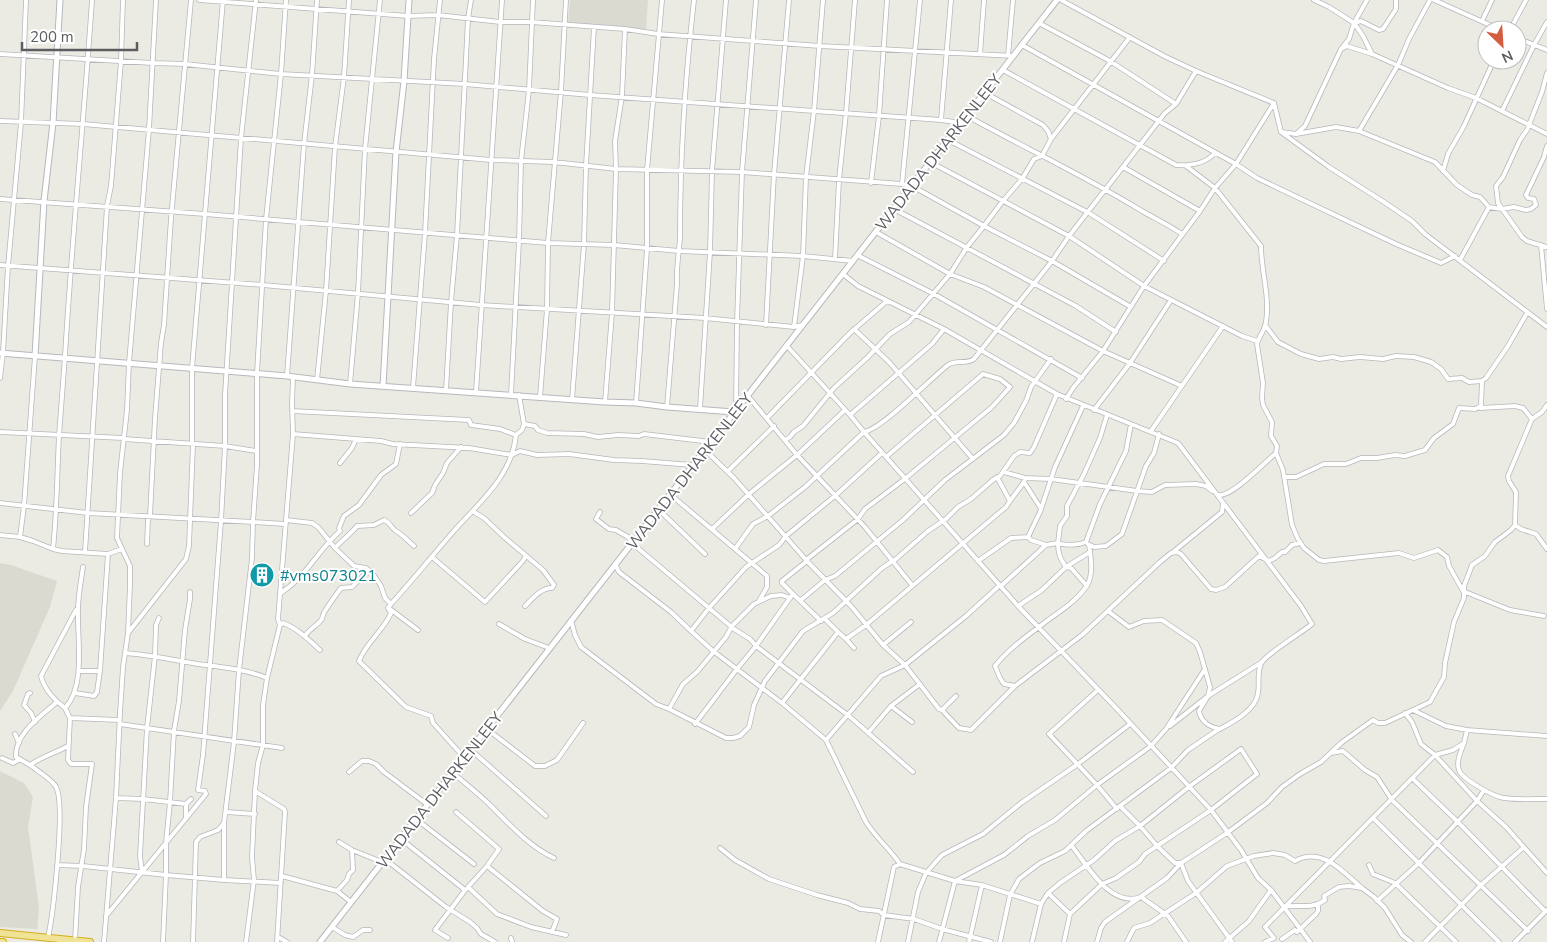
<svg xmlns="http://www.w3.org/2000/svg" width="1547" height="942" font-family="'Nunito Sans',sans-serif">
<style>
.education{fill:#dbdad1}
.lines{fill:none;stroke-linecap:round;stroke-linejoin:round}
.street-casing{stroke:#b5b7bb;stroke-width:5.5}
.secondary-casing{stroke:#b6b8bd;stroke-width:7}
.highway-casing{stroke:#d3ae1b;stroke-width:8}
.street{stroke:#fff;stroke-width:4}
.secondary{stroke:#fff;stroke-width:5}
.highway{stroke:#f0e395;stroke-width:6}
.labels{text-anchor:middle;stroke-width:4;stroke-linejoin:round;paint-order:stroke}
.street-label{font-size:16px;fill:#5b5d61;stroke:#fff}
.culture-label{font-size:16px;fill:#0d838f;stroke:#fff;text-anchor:start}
</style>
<rect width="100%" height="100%" fill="#ecebe3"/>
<path class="education" d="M570,0H648L646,30L568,23Z
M0,563L11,565L57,581L50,607L13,691L0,711Z
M0,771L24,783L33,797L28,827L39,907L37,932V929L0,927Z"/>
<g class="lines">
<defs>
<path id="street" d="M199,0L408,16L438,15L500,22H531L625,29L658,34L820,46L1014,56
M1061,0L1166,57L1196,71L1274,103L1281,132L1329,167L1384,202L1412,221L1425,234L1547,327
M1314,0L1329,7L1354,23L1363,36L1372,54L1448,88L1476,98L1547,134
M1434,0L1501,30
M1482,21L1492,0
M1039,23L1110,61L1176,104
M1354,23L1361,21L1379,30L1383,29L1396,9V0
M1510,30L1526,0
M1517,38L1547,50
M1022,45L1236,164L1257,178L1396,244L1441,263L1455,256
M1341,49L1347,46L1372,54
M0,54L153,63L185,64L281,74L465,84L590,95L941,120L961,123
M980,54L984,0
M1008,56L1013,0
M1003,70L1176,165C1190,166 1205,164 1215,153
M1547,73L1542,92L1527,130L1520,140L1503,177L1496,186L1498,203L1522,237L1527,241L1547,247
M985,93L1043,125L1048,131L1051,139L1042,156L1034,159L1022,179L1002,202L984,226L1052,261L1131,307
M1502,111L1534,45L1547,22
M967,116C1025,148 1085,176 1142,211C1156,219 1169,225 1182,234
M941,120L951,0
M0,121L83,124L491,160L554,162L616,169L742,172L902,184L912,186L984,226L967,247L950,274L984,287L1103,351L1182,386
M1359,131L1398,65L1409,39L1430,0
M1282,132L1296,134L1336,127L1359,131L1435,162L1457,185L1472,195L1480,197L1489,207L1502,209L1514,207L1526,210L1531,209L1536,205L1534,199L1528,198L1526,195L1544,157L1547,146
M1296,134L1305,126L1341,49L1349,39L1354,23L1367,0
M1051,139L1130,37
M948,140L1089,213L1164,261
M930,162L1069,236L1144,286L1242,336L1257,341
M1186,166L1215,188L1261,246C1261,270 1270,296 1266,322C1265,330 1259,336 1257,344L1263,383L1262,398L1263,405L1272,422L1271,436L1277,446L1276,453L1283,470L1292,525L1298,539L1304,548L1319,560L1324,561L1399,553L1414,558L1438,550L1447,557L1449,566L1463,591L1510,610L1544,616
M1123,167L1200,211
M1443,171L1448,154L1464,126L1494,60
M871,183L879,116L887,0
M902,184L920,0
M0,199L205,214L548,243L614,245L679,251L803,256L853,261
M894,209L1076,306L1116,332
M1541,245L1547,309
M857,255L934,294L1082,378
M835,259L839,180L846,113L855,0
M1460,260L1489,207
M0,265L263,285L481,305L705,318L794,327L802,325
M843,274L858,286L944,329L1057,394L1178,443L1301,606L1312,624C1301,633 1268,653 1262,662C1256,672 1260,683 1258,693C1256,710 1233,722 1220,729C1209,727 1201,722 1199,711L1208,696L1210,687L1200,652L1196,643L1162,620L1144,621L1129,627L1108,611
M766,325L774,174L789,0
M1265,325L1278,342L1301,354L1319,359L1333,357L1341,359L1360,357L1383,359L1396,356L1414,357L1431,362L1441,369L1448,379L1462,378L1469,382L1482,381
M794,327L803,256L806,177L814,111L823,0
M854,329L889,362L973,459
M787,346L850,415L864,432L1018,606L1118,710L1211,810L1241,850L1258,878L1271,890L1310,942
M287,376L304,144L312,75L317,0
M0,378L3,353L8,266L21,123L26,0
M317,380L326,291L335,147L344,77L349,0
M350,384L358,293L365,149L380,0
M413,388L425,233L434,59L440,0
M446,390L451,302L457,235L468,19L471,0
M476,392L502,0
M511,395L519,241L521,161L529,90L533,0
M747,395L797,455L865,527L912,585
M540,397L547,309L548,243L561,91L566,0
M1066,399L1073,388L1103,351L1144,286L1200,211L1215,188L1236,164L1274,103
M572,400L584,244L586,166L594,27
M605,402L612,313L616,169L615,141L622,96L625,29
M636,403L647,249V170L662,0
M667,407L677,284C676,268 679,253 680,238C680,158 685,79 694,0
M1480,408L1515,406L1523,408L1532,419
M700,409L710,252L712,171L726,0
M736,409L737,322L742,172L756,0
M1094,410L1130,363L1171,300
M292,411L469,420L471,425L500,429L516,435
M850,415L932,344L944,329
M767,418L850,333L887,301
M524,424L535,426L538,430L547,433L584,434L598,437L618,435L639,436L644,434L711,442
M1151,431L1223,326
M0,432L123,438
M293,434L381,441L393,444L469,448L512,455L520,451L537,455L569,454L614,460L642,461L692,465
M124,439L225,446L256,451
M785,440L790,437L794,432L803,426L834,388L868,357L890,334L909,322L950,274L876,232
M192,444V368L223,0
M705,450L734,478L807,561L851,606L883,645L905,665L939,709L942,710L956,696
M340,463L352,448L356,439
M728,471L774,426
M1004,472L1025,478L1051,479L1137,491L1152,492L1165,485L1196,484L1206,486L1212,491
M1285,477H1296L1324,464H1346L1361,458H1377L1395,455L1405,456L1425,450L1434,438L1453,424L1459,408L1475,409L1481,406L1482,381L1486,378L1508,346L1527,313
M1025,478L1024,482L1040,507
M671,495L767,576V587L759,601
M1218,495C1231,498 1265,462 1276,453
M1010,501L1024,482
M0,503L88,513L253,522L252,558L239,670L234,742L224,823V880L166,875L163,942
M659,510L705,554
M474,512L484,518L504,537L543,570L554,585L552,588C541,588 533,598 525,606
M600,512L596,519L609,529L616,530L628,537L633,544L709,608L746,567L779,545L786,536L836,495L882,453
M411,513L432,493L435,485L443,473L447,463L461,447
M286,520L312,523L318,527L335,548L354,566L366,568L373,574L381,586L385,598L391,604
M285,524L253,522L257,465V373L266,219L281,74L286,0
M1515,525L1521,529L1536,534L1547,549
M712,529L749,494L797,455L845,410
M0,535L20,537L33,541L53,549L62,551L108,554L122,549
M20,537L24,506L35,356
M147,544L148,520L150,516L155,418L161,343L164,325L171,218L191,0
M1088,544L1094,547L1106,546L1122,534L1146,466L1154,453L1159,434
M1046,545L1058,543L1060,526L1067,516V506L1084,474L1100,438L1107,415
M1089,545C1091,557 1094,576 1086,587C1077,600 1061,611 1048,620C1030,634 1009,648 995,666L1000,678L1004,684L1015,686L1082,635L1160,562L1171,553L1177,552L1181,554L1211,589L1216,590L1225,587L1259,556L1269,561L1275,558L1282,552H1285L1292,545L1300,543
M335,548C343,539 350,535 357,526L374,525L384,520C390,522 391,528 396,531C403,535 407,540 414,546
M53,549C57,511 57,474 59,436C61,409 63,383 65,356C72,237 84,119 92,0
M735,549L753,524L768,516L805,487L864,432C882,429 930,379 948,365C956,359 966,365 974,359L1052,261L1069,236L1165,113L1176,104L1196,71
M85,552L107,206L111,186L121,61L123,0
M1173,552L1222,512L1223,503
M432,557L485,602L522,562L526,556
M806,560L858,519L865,509L906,478L992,407L1010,387L1000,379L983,374L886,457
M978,561L1011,538L1028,537
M615,564L619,572L671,612L691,631L709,608L734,629L750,639L756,646L790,598
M1001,586L1046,545L1031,540L1028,537L1040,512L1055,467L1083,406
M1087,586L1071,568L1066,567C1060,559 1058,553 1058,543C1066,546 1079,545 1086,542L1100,504L1126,451L1131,424
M281,593C308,575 317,551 340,531L339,528L344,516L359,505L381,475L396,464L400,444
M793,594L821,621
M801,600L825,580L835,576L903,520L945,480L1004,435L1014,423L1026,401L1031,387L1051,359
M1018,606L1042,590L1066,567L1090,552
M390,609L418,630
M825,619L838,632
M571,620L575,635L581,647L656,704L669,709L726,738H733L740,736L749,727L754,705L765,681L803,631L833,613L882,568L896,559L928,531L946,519L958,507L971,499L994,479L1000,476L1014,456L1020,452L1030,453L1034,447L1057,394
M499,624L525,639L549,648
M280,625L283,623C297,628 309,640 320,650
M691,631L713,651L782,703L826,740L866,822C876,838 890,849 900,864
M128,633L186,559L189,546L193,444
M305,636C309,629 317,626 322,619C323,616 323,613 325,611C330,603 335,596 341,588L352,587L363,576L370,571
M846,639L854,648
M883,645L911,622
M125,653C150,655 174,660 198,664C222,667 245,669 267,678
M79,671H100
M1098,690L1049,734L1097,785L1117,809
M30,693L28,694L24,705L31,713L35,722
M75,693L94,696L97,692L100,671L108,554
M57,702C42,715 14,734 16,757L30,765C41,757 55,753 68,746
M782,703L838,632L846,639L866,625L1006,507L1010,501L997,477
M891,706L912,722
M65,708C55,701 44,689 41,676L76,610
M669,709L683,684L697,672L726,637L732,626L754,604L771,596L782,595L790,598L793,594L782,583V581L807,561
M942,710L959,728L971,730L1015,686
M1413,710L1446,726L1467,730L1547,736
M1405,713L1412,722L1421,744L1435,755L1477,801L1506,827L1547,873
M70,718L119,720L120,724L282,748
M695,724L737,669L756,646L849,716L913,772
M1170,726L1208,696L1262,662
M487,729L535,766H545L557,760L583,723
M868,733L891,706L920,684
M15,734L19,743
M826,740L881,676L905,665L966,616L1000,585
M1464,743C1461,751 1456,761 1459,770C1462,779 1494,797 1504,798C1518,800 1533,799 1547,799
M471,750L546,816
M1331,753L1343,751L1365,770L1377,777L1392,800L1528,931
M466,755L460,753L433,723L431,716L406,707L359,661C365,644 384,630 391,613L388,608L391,604C412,581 432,556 453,532C479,503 512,476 516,435L522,430L524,424L519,395
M2,758L13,763L20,759
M30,765C36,770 53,780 56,787C66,805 53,914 48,938
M349,772L362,761H369L376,764L384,772L428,805
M453,773C466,784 479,794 491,806C510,825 530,847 554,858
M1413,779L1458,822L1545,911
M255,791L284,809L285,812L277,942
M116,798L143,799L186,804L191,799
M1120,806L1140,826L1158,847L1175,863H1181L1188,881L1232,942
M226,812L255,814
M456,812L499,849L487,866L468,887L497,914L531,927L566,935
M186,819V804
M416,819L474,864
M1374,819L1499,942
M401,839L465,890
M339,842L352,850L382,862
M1071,845C1088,866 1110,908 1141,897L1168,916L1186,942
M720,848L735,860L769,879L817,895L848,903L860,909L879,911L884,915L914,919L942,929L991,942
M385,859L446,907L470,922L477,928L481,934L495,942
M57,865L83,866L166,875V843L170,802L174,731L179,701L185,630L190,599V592
M1369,865L1373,874L1395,883L1456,942
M487,866L543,911L557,919L552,932
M142,872L140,856L147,728L155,656L156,625L159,618
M282,876L337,891L351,902
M224,880L281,883
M337,891L347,880L349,874L353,870L352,850
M1048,893L1070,914L1064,942
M1377,901L1419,863L1477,801L1484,790
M1284,907C1299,904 1311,910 1325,900L1324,896L1339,887L1349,886L1362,888L1374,897L1385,908L1402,935L1411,942
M106,916L206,794L205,791L198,790L203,755L221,521L225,446V395L241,138L256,0
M332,927L345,935L353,937L363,930H370
M278,937L287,942
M448,938L435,930L466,889
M511,938L512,942
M1282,939L1295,930L1297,932L1316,914L1318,911V904
M75,940L78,887L84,849L86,807L92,764H71L68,760L70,718L65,708C86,686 77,638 78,610C78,596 81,581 83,567
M104,942L116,798L120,713L123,667L128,633L130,584V566L117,538L120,473L127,410L129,363L149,129L156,0
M193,942L196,842L200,837L218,830L224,823
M246,942L254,880L252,857L255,791L258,763L263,745V705L267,678L280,625L278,619L293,434L292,404L293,377
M878,942L894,867L900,864L955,881L982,885L1041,904L1048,893L1060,883L1094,860L1115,841L1140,826L1190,786L1241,749L1257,774L1211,810L1145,854L1139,862L1116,878L1102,884L1070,914
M908,942L918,892L926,873L942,855L983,834L1021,803L1078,764L1130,724
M939,942L955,881L1004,855L1028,836L1055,820L1097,785L1151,746L1166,729L1205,669
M969,942L982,885
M1000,942L1010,895L1019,879L1040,863L1065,851L1086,831L1171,768L1188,750L1219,729
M1032,942L1041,904
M1097,942L1101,928L1105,922L1167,878L1181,863L1227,833L1267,803L1282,787L1300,774L1321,762L1341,743L1373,720L1378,723H1385L1430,702L1444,677L1445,663L1454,622L1464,598V586L1472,565L1485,556L1495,542L1511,530L1515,525L1516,492L1509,481L1508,476L1532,419L1542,412L1547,405
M1127,942L1134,928L1150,923L1196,893L1227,866L1254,856L1273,853L1285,855L1295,861C1322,846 1343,872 1362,888
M1225,942L1249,921L1271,890
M1265,942L1274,938L1265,927L1435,755L1453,750L1464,743L1467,730
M1425,942L1481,885L1524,847
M1515,942L1547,910"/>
<path id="secondary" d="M0,353L287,376L350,384L605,402L636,403L667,407L734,412
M35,356L44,201L53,123L60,0
M383,386L396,152L404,81L409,0
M320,942L1057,0"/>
<path id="highway" d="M0,933L90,942
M0,942H3"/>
</defs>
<use href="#street" class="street-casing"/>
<use href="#secondary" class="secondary-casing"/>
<use href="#highway" class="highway-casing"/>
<use href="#street" class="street"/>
<use href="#secondary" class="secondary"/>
<use href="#highway" class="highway"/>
</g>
<defs>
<symbol id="building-disc" viewBox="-11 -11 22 22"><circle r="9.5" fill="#0f9aa8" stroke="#fff"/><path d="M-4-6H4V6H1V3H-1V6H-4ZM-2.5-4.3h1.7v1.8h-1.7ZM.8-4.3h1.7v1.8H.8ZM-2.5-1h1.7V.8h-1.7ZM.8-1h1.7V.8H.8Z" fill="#fff"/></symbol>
</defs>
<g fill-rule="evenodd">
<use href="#building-disc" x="248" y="561" width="28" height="28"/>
</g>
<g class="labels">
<g class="street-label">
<text transform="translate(938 152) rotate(-52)" y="6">WADADA DHARKENLEEY</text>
<text transform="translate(689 471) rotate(-52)" y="6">WADADA DHARKENLEEY</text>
<text transform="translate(439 790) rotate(-52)" y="6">WADADA DHARKENLEEY</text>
</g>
<g class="culture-label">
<text x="280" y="581">#vms073021</text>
</g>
</g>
<g transform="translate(1502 45) rotate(155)"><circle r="24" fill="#ffffff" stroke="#bdbec0"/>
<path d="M0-4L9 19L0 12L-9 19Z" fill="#d45d41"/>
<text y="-8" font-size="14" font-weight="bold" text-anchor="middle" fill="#5b5d61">N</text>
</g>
<path d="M22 42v8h115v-8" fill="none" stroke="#5b5d61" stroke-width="2.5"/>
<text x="30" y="42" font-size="15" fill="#5b5d61" stroke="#ffffff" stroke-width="4" paint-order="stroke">200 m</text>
</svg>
